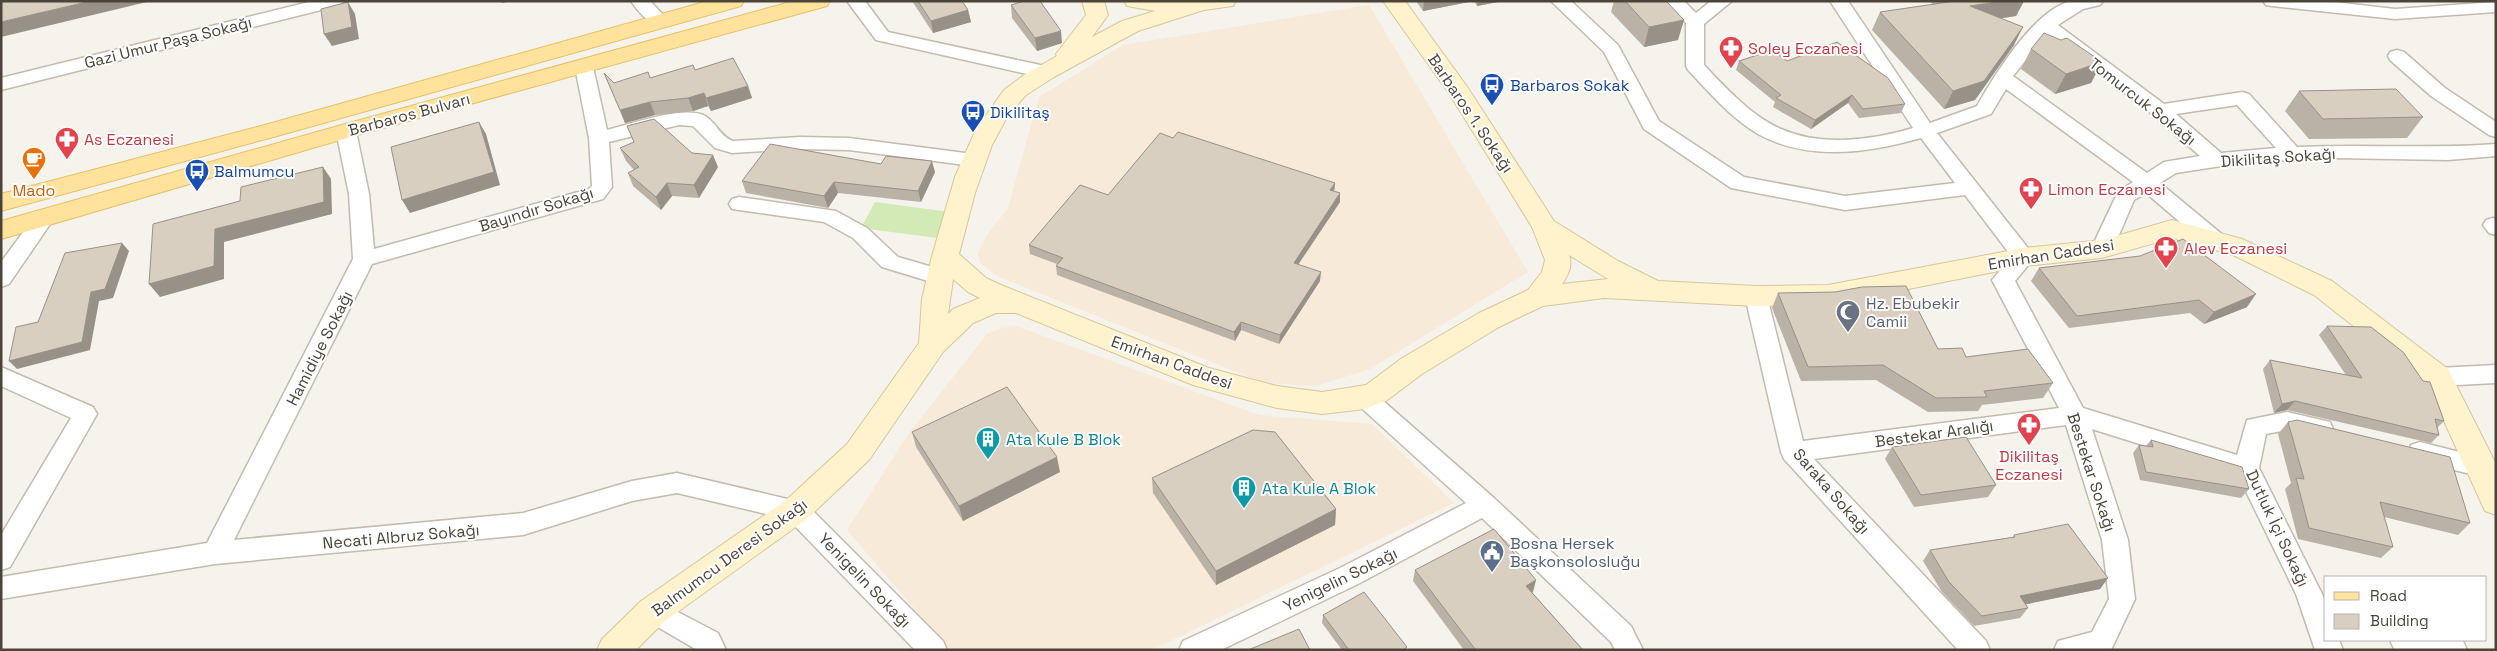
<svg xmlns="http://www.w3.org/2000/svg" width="2497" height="651" font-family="'Space Grotesk',sans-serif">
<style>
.commercial{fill:#f7ead8}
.green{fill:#d2eab5}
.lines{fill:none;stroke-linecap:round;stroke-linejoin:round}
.street-casing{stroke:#c2bbae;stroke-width:3}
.secondary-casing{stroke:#d6c79b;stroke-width:2}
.primary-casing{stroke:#e6c16a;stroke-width:2}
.street{fill:#fff;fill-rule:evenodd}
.secondary{fill:#fff3cd;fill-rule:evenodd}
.primary{fill:#ffe39c;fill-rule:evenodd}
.wall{fill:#bab2a6}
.shaded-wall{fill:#979187}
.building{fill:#d8cfc1;stroke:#979187}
.labels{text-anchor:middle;stroke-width:4;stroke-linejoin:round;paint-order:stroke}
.street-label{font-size:16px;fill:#4b4439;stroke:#fff}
.health-label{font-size:16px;fill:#be3a42;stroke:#fff;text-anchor:start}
.transit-label{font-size:16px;fill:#164399;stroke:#fff;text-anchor:start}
.food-label{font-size:16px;fill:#c56008;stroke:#fff}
.worship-label{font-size:16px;fill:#5b616d;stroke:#fff;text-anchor:start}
.culture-label{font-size:16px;fill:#0d838f;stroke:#fff;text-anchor:start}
.service-label{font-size:16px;fill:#4e5e75;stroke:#fff;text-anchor:start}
</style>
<rect width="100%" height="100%" fill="#f6f3ec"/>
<path class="commercial" d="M1369,5L1528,272L1370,369L1316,386L1264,383L999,277L980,263L978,253L987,235L1008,208L1039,97L1123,45Z
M1016,326L1259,415L1372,424L1454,503L1152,650H950L847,530L909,433L987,334L1002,328Z"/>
<path class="green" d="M875,202L950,212L937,238L861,228Z"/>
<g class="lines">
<defs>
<path id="street" d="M313,1H344L341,5L1,90V78Z
M631,1H650L669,21L666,25C652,28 639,13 631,1Z
M847,1H865L888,32L1045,66L1052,68L1054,72L1052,76L1045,78L876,40Z
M1551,1H1571L1618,45L1659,121L1744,177L1845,196L1955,183L1921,138C1871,152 1815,161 1766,138C1736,124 1711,94 1688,70L1686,66V23L1665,1H1684L1696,13L1711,1H1732L1704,24V65C1726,88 1751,116 1781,129C1821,147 1873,140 1913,128L1830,1H1848L1930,123L1977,106C1994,76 2034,10 2071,1C2081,0 2093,1 2103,1L2100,5L2083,9L2058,25L2164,104L2242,92L2249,94L2297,147C2363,144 2429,149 2496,144V156L2448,160L2334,158L2247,162L2176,173L2160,183L2224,236L2227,241L2224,246L2216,248L2208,246L2146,193L2134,200L2113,249L2110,254L2102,256L2094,254L2091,249L2116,196L2119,191L2133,182L2006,89L1991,114L1937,133L2035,257L2015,281L2083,408L2237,455L2247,420L2287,412L2330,422L2333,429L2330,436L2321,438L2287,430L2266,434L2259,468L2322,594L2326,603V640H2339L2343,650H2315L2296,594L2238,475L2092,429L2128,540L2135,599L2111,650H2054L2058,641L2092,632L2109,599L2102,540L2066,425L1814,459L1986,641L1990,650H1958L1784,459L1781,452L1745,296L1748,290L1756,288L1764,290L1767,296L1803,441L2059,408L1992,280L2012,257L1965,195L1845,210L1731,188L1644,129L1604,52ZM2047,34L2153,115L2200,156L2164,162L2147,173L2013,76ZM2237,105L2276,148L2221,153L2176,114Z
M2263,1H2325L2395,9L2496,2V12L2395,19L2272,6L2266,5Z
M2397,50L2404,52L2445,88L2496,122V137L2489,135L2431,96L2390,60L2388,56L2390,52Z
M584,61L591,63L593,67L607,130C631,124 681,106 703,115C715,120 720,137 733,141L800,137L849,138L973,154L980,155L983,160L980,165L973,166L849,150L800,149L732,153L715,148L693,126L679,125L609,142L612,187L603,199L372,264L234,540L523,513L632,481L677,473L805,503L943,641L947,650H915L788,519L677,493L632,501L523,535L215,564L1,599V577L207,543L353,259L349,194L336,131L339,127L346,125L353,127L356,131L369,194L374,249L589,189L592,186L589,138L575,67L577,63Z
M739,197L836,211L867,228L898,257L946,271L949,276L946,281L938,284L882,267L853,238L824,222L732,209L729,204L732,199Z
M45,210L52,212L55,217L9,284L1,287V262L38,212Z
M2493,218L2496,219V235L2489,233L2483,225L2486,220Z
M2496,365V383L2438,386L2430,383L2426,377L2430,371L2438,368Z
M1,367L93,407L97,414L10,567L1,570V535L71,418L1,386Z
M1365,389L1373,392L1494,498L1631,626L1643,650H1615L1611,642L1482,518L1358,584L1221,650H1179L1183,641L1340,568L1466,503L1357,404L1353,398L1357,392Z
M2420,442L2491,460L2494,467L2491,474L2482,477L2411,459L2408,452L2411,445Z
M653,599L718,633L726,650H697L644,619L640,611L644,603Z
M2390,640H2458L2463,641L2467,650H2398L2394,649Z"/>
<path id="secondary" d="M1082,1H1104L1108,15L1092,37L1122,21L1155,11L1127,6L1124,1H1236L1233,6L1204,10L1138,31L1054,77L1026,95L1007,117L992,145L975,193L959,254L986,278L1001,285L1209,368L1277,386L1322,392L1366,385L1402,358L1479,313L1528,290L1542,272L1545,260L1532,227L1450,95L1383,1H1405L1468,88L1554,221L1618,261L1658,281L1756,286L1828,285L2024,248L2102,240L2172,220L2242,239L2332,281L2448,369L2496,464V515L2485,511L2427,384L2314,295L2233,255L2172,238L2102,258L2024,266L1828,305L1756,306L1604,298L1543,306L1499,327L1422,374L1386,401L1365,409L1322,414L1277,408L1193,385L1016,313H996L973,323L943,352L869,460L807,519L665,621L636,650H597L602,639L641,601L785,501L847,444L919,343L922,299L932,256L955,177L976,129L1004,90L1024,75L1057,56L1056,54L1086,15ZM1569,255L1608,279L1562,284C1568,276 1573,265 1569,255ZM953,279L968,292L980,298L953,309L948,314Z"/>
<path id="primary" d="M708,1H744L741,6L277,136L1,211V194L261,126Z
M794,1H830L827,6L354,136L1,239V221L338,126Z"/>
</defs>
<use href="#street" class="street-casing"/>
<use href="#secondary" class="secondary-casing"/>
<use href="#primary" class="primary-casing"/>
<use href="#street" class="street"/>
<use href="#secondary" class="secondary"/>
<use href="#primary" class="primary"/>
</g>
<path class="wall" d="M912,1H962L968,10L971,22L933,33Z
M1416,1H1503L1477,6L1474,1L1423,11Z
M1614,1H1666L1678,40L1644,47L1611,12Z
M1930,1H2024L2016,16L2002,18L2014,45L1975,100L1944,109L1872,30L1880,12L1933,5Z
M1011,5L1062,43L1037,51L1012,18Z
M2031,49L2102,62L2091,83L2055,94L2021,69Z
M1739,61H1787L1905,104L1901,113L1859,118L1848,103L1811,129L1773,107L1775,102L1736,70Z
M695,70L748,86L752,98L711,111L708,106L693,111L655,115L625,123L604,73L614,83L650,78Z
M2299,91L2423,117L2407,138L2309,139L2285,111Z
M1173,138L1335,183L1334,191L1340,193V202L1298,265L1320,281L1279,344L1241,330L1235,341L1057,275L1056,266L1057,264L1030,254L1029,245L1108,195Z
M620,148L692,153L718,167L699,198L672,196L661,210L633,186L628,173L634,170L626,161Z
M881,164L935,172L921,202L838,193L828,208L746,193L742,181Z
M2039,268L2247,307L2204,324L2190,313L2069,328L2031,281Z
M1778,293L1938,349L2053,383L2043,398L1982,405L1978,411L1928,412L1876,380L1801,381L1772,308Z
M2327,326L2444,421L2437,428L2439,435L2431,443L2287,410L2274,413L2263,369L2270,360L2346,375L2319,335Z
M2288,422L2470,523L2458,535L2384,517L2393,547L2381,558L2298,539L2285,489L2291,483L2278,434Z
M912,432L1060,472L963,521L916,447Z
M2151,440L2249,489L2241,498L2140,480L2133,453L2139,445L2146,446Z
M1892,447L1996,485L1988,497L1914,507L1885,459Z
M1152,478L1336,509L1335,525L1216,585L1153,493Z
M2014,535L2108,578L2100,589L2025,604L2028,608L2020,618L1974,626L1942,592L1923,561L1930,550L2013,537Z
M1415,570L1536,580L1532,592L1583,650H1464L1413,581Z
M1323,615L1407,650H1342L1322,623Z"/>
<path class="shaded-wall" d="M91,1H151L1,37V22Z
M501,1H511L502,3Z
M1424,1H1474L1423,11Z
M1478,1H1503L1477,6Z
M2004,1H2024L2016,16L1962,24L1970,6Z
M348,2L355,14L359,39L332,46L324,34Z
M968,10L971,22L933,33L931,21Z
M1684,20L1678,40L1644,47L1649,27Z
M2023,27L2014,45L1975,100L1944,109L1953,91Z
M1061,31L1062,43L1037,51L1035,38Z
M2102,62L2091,83L2055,94L2066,74Z
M748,86L752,98L711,111L706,98Z
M704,93L708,106L693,111L688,98Z
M1852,95L1848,103L1811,129L1815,120Z
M650,102L655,115L625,123L620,110Z
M479,122L486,134L500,185L410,213L402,200Z
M713,155L718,167L699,198L694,185Z
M932,161L935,172L921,202L918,191Z
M323,167L331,179L332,214L224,242V279L160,297L149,284L215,229Z
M834,182L838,193L828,208L824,196Z
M667,183L672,196L661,210L656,197Z
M1335,183L1334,192L1330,190Z
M1340,193V202L1293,272L1294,263Z
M122,243L129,251L113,298L99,301L90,350L17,369L9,361L91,292Z
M1321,272L1320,281L1279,344L1280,335Z
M2256,294L2247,307L2204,324L2214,312Z
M1241,322V330L1235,341L1234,332Z
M2295,401L2287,410L2274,413L2282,404Z
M1057,457L1060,472L963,521L959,506Z
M1336,509L1335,525L1216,585V571Z
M2108,578L2100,589L2013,607L2020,596Z
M1536,580L1533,592L1523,597L1526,586Z"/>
<path class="building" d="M1,1H91L1,22Z
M918,1H962L968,10L931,21Z
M1024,1H1040L1061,31L1035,38L1011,5Z
M1625,1H1666L1684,20L1649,27Z
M1955,1H2004L1970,6L2023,27L1984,81L1953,91L1880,12Z
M348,2L352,27L324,34L321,9Z
M2044,33L2061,40L2067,38L2102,62L2066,74L2031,49Z
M1837,42L1888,78L1905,104L1863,109L1852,95L1815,120L1776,98L1781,95L1739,61L1773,50L1787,61Z
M733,58L748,86L706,98L704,93L688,98L650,102L620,110L604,73L614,83L648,72L650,78L693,65L695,70Z
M2396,89L2423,117L2323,119L2299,91Z
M654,119L692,153L713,155L694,185L667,183L656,197L628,173L639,167L620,148L634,142L627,126Z
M479,122L494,172L402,200L391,147Z
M1178,132L1335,183L1330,190L1340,193L1294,263L1321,272L1280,335L1241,322L1234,332L1056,266L1063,258L1029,245L1080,185L1108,195L1160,133L1173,138Z
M770,144L881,164L886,156L932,161L918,191L834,182L824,196L742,181Z
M323,167L324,202L215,229L214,266L149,284L153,224L240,201L241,187Z
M2183,239L2256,294L2214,312L2199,300L2077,316L2039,268L2140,256Z
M122,243L105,289L91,292L82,342L9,361L16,327L38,322L65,253Z
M1906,286L1938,349L1962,348L1966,357L2028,349L2053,383L1984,391L1987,397L1936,398L1883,365L1808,367L1778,293L1835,292L1862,287Z
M2327,326L2371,327L2403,352L2423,381L2430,382L2444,421L2435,419L2439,435L2295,401L2282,404L2270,360L2362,378Z
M1007,387L1057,457L959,506L912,432Z
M2297,420L2450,457L2470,523L2380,502L2393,547L2309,528L2296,478L2304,479L2288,422Z
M1253,430L1275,432L1336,509L1216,571L1152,478Z
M1966,437L1996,485L1921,495L1892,447Z
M2151,440L2242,467L2249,489L2146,472L2139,445L2153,447Z
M2068,524L2108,578L2020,596L2028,608L1982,616L1949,582L1930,550L2015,537L2014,535Z
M1494,529L1536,580L1526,586L1583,650H1473L1475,649L1415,570Z
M1364,592L1407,647L1403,650H1349L1323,615Z
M1299,629L1310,650H1248Z"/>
<defs>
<symbol id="pharmacy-pin" viewBox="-11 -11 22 30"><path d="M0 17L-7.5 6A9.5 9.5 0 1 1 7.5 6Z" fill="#e0444e" stroke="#fff"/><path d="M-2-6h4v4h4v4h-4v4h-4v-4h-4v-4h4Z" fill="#fff"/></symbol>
<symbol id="bus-pin" viewBox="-11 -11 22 30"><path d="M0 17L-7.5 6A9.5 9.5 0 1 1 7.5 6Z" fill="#1a4fb4" stroke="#fff"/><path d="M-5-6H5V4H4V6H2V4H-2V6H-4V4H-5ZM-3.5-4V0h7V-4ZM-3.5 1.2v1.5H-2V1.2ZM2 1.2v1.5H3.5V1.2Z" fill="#fff"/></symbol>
<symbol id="cafe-pin" viewBox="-11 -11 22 30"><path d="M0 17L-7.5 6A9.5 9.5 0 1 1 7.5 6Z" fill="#e8710a" stroke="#fff"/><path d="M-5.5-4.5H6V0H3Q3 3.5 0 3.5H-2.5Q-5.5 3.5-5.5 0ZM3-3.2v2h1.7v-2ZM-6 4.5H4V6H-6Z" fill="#fff"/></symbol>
<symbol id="mosque-pin" viewBox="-11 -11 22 30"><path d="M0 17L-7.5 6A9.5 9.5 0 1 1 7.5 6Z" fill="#6b7280" stroke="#fff"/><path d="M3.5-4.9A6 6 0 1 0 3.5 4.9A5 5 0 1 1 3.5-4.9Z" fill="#fff"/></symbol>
<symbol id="building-pin" viewBox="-11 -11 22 30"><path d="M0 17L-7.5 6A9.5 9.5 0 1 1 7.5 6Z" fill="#0f9aa8" stroke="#fff"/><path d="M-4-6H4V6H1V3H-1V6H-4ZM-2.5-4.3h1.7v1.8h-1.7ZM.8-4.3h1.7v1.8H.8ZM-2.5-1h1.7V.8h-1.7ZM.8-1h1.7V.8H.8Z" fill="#fff"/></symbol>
<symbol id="civic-pin" viewBox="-11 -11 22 30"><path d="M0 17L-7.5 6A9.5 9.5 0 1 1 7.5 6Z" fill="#5c6f8a" stroke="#fff"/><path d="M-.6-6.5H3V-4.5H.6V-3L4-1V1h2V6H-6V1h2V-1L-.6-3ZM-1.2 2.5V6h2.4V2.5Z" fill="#fff"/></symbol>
</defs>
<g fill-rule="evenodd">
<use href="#pharmacy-pin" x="1717" y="34" width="28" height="38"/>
<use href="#bus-pin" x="1478" y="71" width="28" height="38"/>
<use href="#bus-pin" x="959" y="98" width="28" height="38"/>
<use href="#pharmacy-pin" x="53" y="125" width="28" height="38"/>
<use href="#cafe-pin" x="20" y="145" width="28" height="38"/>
<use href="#bus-pin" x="183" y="157" width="28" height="38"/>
<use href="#pharmacy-pin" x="2017" y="175" width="28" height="38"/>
<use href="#pharmacy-pin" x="2152" y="234" width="28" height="38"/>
<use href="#mosque-pin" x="1834" y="298" width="28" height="38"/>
<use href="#pharmacy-pin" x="2015" y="411" width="28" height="38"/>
<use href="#building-pin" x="974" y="425" width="28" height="38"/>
<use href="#building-pin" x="1230" y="474" width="28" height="38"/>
<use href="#civic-pin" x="1478" y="538" width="28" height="38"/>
</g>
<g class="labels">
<g class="street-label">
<text transform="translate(168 42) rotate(-14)" y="6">Gazi Umur Paşa Sokağı</text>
<text transform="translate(2143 101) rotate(38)" y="6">Tomurcuk Sokağı</text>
<text transform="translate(1471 113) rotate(56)" y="6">Barbaros 1. Sokağı</text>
<text transform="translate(409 114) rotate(-15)" y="6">Barbaros Bulvarı</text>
<text transform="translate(2278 157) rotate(-4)" y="6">Dikilitaş Sokağı</text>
<text transform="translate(536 209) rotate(-17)" y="6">Bayındır Sokağı</text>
<text transform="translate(2051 254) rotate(-9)" y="6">Emirhan Caddesi</text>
<text transform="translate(319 348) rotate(-63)" y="6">Hamidiye Sokağı</text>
<text transform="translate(1172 362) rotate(20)" y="6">Emirhan Caddesi</text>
<text transform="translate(1934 433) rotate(-8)" y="6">Bestekar Aralığı</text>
<text transform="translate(2092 472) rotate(72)" y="6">Bestekar Sokağı</text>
<text transform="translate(1832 491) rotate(49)" y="6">Saraka Sokağı</text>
<text transform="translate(2278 528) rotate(65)" y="6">Dutluk İçi Sokağı</text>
<text transform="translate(401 536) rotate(-5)" y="6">Necati Albruz Sokağı</text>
<text transform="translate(729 557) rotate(-36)" y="6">Balmumcu Deresi Sokağı</text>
<text transform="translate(1340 579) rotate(-26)" y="6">Yenigelin Sokağı</text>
<text transform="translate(865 580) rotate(46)" y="6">Yenigelin Sokağı</text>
</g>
<g class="health-label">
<text x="1748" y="54">Soley Eczanesi</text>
<text x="84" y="145">As Eczanesi</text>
<text x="2048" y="195">Limon Eczanesi</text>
<text x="2184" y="254">Alev Eczanesi</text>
<text x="2029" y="462" text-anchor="middle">Dikilitaş<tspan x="2029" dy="18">Eczanesi</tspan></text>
</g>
<g class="transit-label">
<text x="1510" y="91">Barbaros Sokak</text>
<text x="990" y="118">Dikilitaş</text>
<text x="214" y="177">Balmumcu</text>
</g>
<g class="food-label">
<text x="34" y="196">Mado</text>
</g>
<g class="worship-label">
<text x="1866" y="309">Hz. Ebubekir<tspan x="1866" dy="18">Camii</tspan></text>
</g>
<g class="culture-label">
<text x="1006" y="445">Ata Kule B Blok</text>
<text x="1262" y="494">Ata Kule A Blok</text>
</g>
<g class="service-label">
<text x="1510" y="549">Bosna Hersek<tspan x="1510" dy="18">Başkonsolosluğu</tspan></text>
</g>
</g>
<rect width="2497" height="651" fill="none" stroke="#4b4439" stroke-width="5"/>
<rect x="2324" y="576" width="162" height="65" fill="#ffffff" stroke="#b7b4b0"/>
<rect x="2334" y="592" width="25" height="8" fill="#ffe39c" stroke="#b7b4b0"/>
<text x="2370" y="601" font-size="15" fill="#4b4439">Road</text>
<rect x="2334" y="614" width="25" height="15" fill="#d8cfc1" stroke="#b7b4b0"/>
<text x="2370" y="626" font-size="15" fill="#4b4439">Building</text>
</svg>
